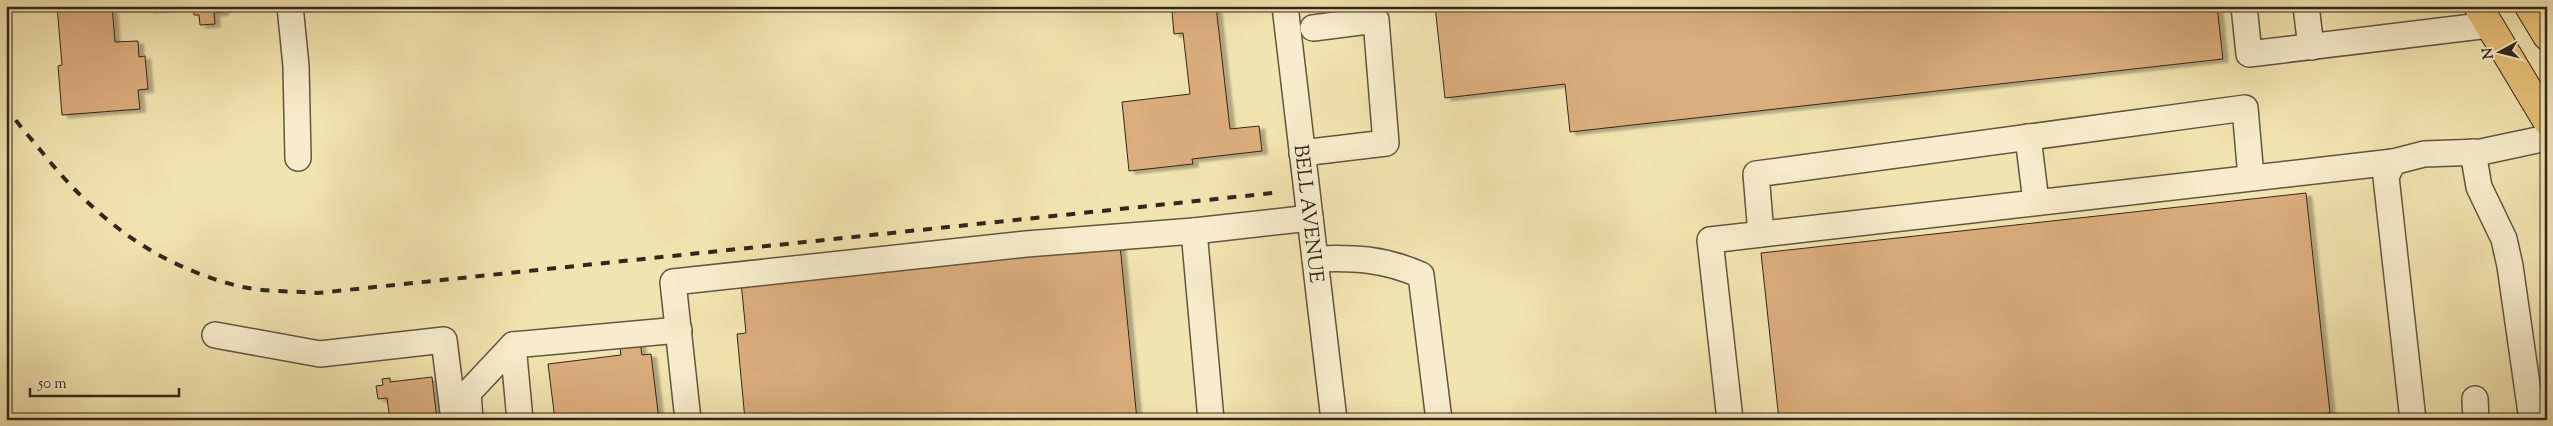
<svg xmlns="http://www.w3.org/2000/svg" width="2553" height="426" font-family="'Sorts Mill Goudy',serif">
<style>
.building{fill:#dcad7b;stroke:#31271c;filter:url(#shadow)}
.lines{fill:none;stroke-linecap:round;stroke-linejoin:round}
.minor-casing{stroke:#615641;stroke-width:28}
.major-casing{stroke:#31271c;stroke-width:30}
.minor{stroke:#f7edcc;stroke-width:25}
.major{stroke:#e9c278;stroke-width:28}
.rail{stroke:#31271c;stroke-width:4;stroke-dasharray:9 9;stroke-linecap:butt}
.labels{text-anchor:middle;stroke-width:4.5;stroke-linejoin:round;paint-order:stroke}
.street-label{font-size:20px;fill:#31271c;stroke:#f7edcc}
</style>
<defs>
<filter id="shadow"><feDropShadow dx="5.5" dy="3" stdDeviation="1" flood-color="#0004"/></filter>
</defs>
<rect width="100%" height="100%" fill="#f2e4b0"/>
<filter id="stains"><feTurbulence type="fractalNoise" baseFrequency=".004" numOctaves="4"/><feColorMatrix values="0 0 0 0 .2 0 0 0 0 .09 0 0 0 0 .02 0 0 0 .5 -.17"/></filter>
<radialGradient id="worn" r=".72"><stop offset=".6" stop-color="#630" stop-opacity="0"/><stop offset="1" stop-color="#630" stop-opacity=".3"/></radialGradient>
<path class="building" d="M57,6H112L115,42L138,41L139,57L145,56L148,89L138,90L140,109L62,115L58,66L62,65Z
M148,6H223V12L214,13L215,24L200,25L199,15H194L193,6L148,10Z
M1181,6H1216L1230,129L1259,126L1262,151L1192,159L1193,164L1129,171L1122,102L1190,94L1183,33L1174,34L1172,12L1181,11Z
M1435,6H2217L2223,59L1570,132L1565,84L1445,98Z
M2306,193L2330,413L2270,420H1779L1761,253Z
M1120,245L1137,420H745L737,334L746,333L741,282Z
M640,341L642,355L651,354L659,420H555L548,364L621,355L619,343Z
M432,377L437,420H390L387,398L378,399L376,386L383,385L382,379L390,378V382Z"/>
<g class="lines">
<defs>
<g id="minor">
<path d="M290,6L296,66L298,158"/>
<path id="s1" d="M1285,6L1334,420"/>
<path d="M2244,6L2249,54L2489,25"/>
<path d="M2306,6L2311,47"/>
<path d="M2028,137L2036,202"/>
<path d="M2473,152L2479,187L2504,239L2510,266L2532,420"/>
<path d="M1302,153L1386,143L1376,20L1313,28"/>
<path d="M1761,234L1756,174L2245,108L2251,177"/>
<path d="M1315,259C1353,257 1385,259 1421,275L1439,420"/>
<path d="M215,335L320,354L444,340L454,420"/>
<path d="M2475,399L2476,420"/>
<path d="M470,420L468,393L513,345"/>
<path d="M520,420L513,345L679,330"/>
<path d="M688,420L673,282L1026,244L1194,231"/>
<path d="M1211,420L1194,231L1310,218"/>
<path d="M1730,420L1710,240L2393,162"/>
<path d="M2413,420L2386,177L2393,162L2424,154L2481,152L2547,138"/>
</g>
<path id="major" d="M2478,6L2547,121
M2529,6L2547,36"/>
</defs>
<use href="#minor" class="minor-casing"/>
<use href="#major" class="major-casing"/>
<use href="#minor" class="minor"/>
<use href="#major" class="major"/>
<path class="rail" d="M6,105C14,120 27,134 38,147C92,216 152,264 238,286C263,292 292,291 318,293L1273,193"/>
</g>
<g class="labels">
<g class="street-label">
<text dy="7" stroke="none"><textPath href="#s1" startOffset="209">BELL AVENUE</textPath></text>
</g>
</g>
<rect width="2553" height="426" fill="none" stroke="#f2e4b0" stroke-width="25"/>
<rect x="8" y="8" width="2538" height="411" fill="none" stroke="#31271c" stroke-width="2.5"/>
<rect x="12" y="12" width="2528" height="401" fill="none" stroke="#31271c"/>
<g transform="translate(2500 52) rotate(263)" stroke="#f7edcc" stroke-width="4" paint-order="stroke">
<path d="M0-4L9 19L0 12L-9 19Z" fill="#31271c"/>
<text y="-8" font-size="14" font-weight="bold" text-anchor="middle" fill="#31271c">N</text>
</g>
<path d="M30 388v8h149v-8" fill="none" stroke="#31271c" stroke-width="2.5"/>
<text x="38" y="388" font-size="15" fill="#31271c" stroke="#f7edcc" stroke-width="4" paint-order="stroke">50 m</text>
<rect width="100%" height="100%" filter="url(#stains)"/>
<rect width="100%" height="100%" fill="url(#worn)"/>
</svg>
